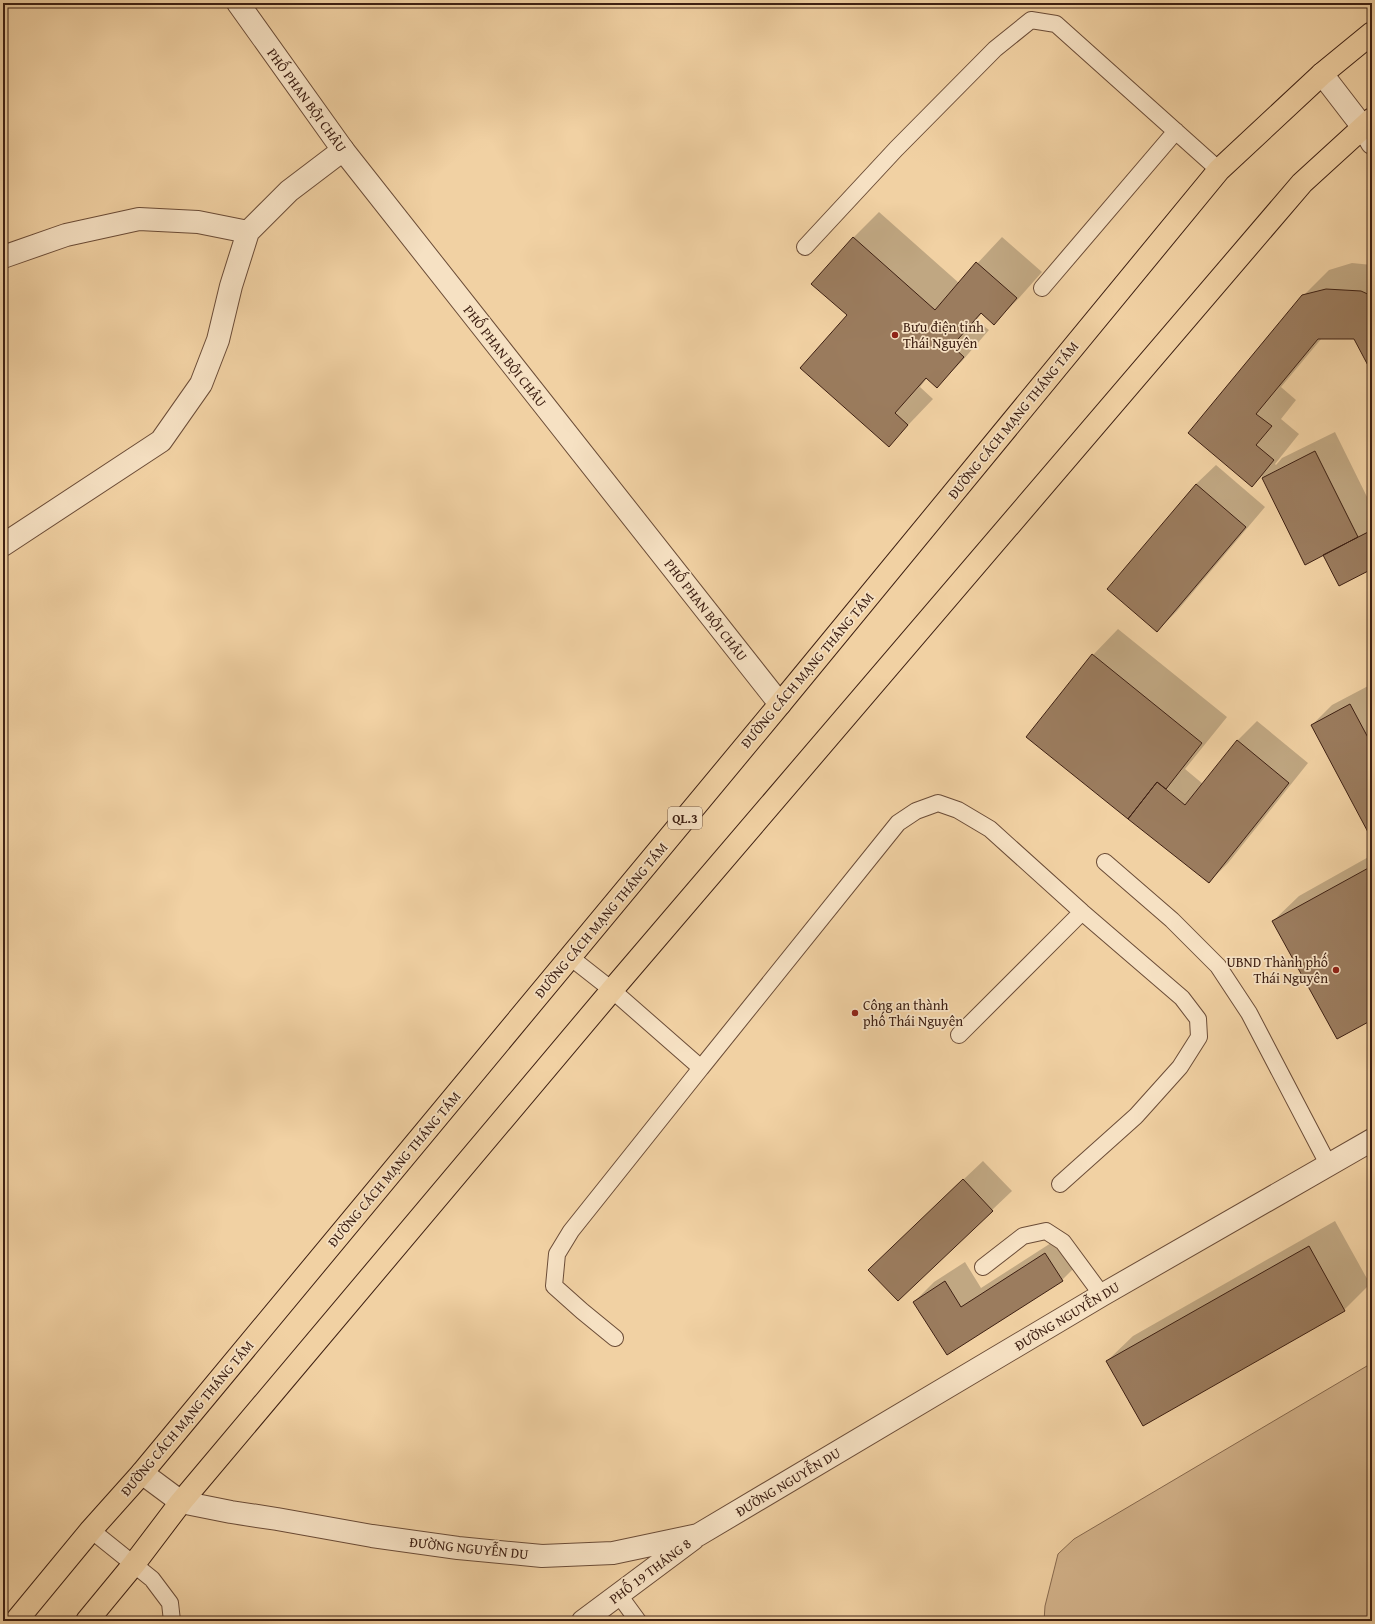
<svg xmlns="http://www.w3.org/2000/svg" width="1375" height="1624" font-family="'Gentium Book Plus',serif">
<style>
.green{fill:#d3b38b;stroke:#886a4f}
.shadow{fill:#0003}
.building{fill:#9b7c5e;stroke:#3e2013}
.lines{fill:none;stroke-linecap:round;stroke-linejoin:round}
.service-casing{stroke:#6b4c37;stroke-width:18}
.minor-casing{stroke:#6b4c37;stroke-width:24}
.tertiary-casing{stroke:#6b4c37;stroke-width:24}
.trunk-casing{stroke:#3e2013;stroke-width:24}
.service{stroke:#f6e1c3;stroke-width:16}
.minor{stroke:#f6e1c3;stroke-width:22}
.tertiary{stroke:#f6e1c3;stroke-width:22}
.trunk{stroke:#f1d1a3;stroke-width:22}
.poi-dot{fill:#8f2418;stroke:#f6e1c3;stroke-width:1.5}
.labels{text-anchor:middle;stroke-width:3.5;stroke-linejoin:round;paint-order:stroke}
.shield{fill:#f6e1c3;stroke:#755a48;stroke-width:1}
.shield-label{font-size:13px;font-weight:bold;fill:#3e2013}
.street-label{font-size:14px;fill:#3e2013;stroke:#f6e1c3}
.poi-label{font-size:14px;fill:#3e2013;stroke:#f6e1c3;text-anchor:start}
</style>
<rect width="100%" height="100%" fill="#f1d1a3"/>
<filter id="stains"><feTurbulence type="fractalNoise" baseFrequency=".005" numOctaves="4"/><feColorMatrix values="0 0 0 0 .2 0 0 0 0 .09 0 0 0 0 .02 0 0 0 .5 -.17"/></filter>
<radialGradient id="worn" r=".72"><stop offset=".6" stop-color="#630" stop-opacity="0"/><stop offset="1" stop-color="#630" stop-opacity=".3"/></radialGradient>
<path class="green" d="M1372,1363V1621H1044L1045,1606L1058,1554L1074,1539Z"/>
<path class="shadow" d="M879,212L959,283L1002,237L1042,272L1019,298L994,323L982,313L976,320L989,330L962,361L937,386L927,378L920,387L933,399L889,445L848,315L853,238Z
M1352,263L1372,265V371L1355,338H1322L1281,387L1296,400L1281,419L1299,434L1275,464L1276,465L1282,458L1335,432L1372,507V568L1324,554L1306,563L1262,476L1252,486L1189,433L1303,296L1329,270Z
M1216,465L1265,507L1177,611L1157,631L1196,484Z
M1118,629L1227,717L1185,769L1203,784L1237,741L1257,721L1308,763L1228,863L1209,882L1027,737L1093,655Z
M1370,685L1372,689V831L1312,725L1332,705Z
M1372,855V1019L1273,921L1299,896Z
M983,1161L1012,1191L992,1210L889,1250Z
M1335,1221L1370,1284L1344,1310L1107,1361L1133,1336Z
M1065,1234L1082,1260L1062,1280L947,1354L914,1302L934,1282L965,1262L981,1288Z"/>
<path class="building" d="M853,237L935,310L976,262L1017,298L994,325L981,313L952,346L964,357L937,388L926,378L895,413L908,425L889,447L800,368L847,315L811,284Z
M1326,289L1361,291L1372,296V373L1354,339H1318L1256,414L1272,426L1256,445L1274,460L1252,487L1188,433L1302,295Z
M1315,451L1358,537L1305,565L1262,478Z
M1196,484L1246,527L1157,632L1107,589Z
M1372,530V569L1339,586L1323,555Z
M1092,654L1202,743L1166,789L1157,782L1128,819L1026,737Z
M1350,704L1372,745V832L1369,834L1311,725Z
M1237,740L1289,783L1209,883L1128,819L1157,782L1185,805Z
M1372,866V1020L1337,1039L1272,921Z
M963,1179L993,1211L898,1301L868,1270Z
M1309,1246L1345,1311L1143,1426L1106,1361Z
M1045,1253L1063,1281L947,1355L913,1302L945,1281L961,1307Z"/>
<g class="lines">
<defs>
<path id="service" d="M805,247L896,149L995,49L1031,20L1056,24L1219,170
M1042,288L1176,131
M1105,862L1172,920L1218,966L1249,1013L1328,1164
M570,957L612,990L701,1068L571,1231L557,1254L554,1286L582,1311L615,1338
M959,1035L1082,912
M701,1068L898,823L916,811L938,803L958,810L990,829L1082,912L1182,998L1198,1019L1199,1037L1180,1067L1136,1116L1060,1184
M983,1267L1023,1236L1046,1231L1063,1242L1102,1295
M91,1530L152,1579L170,1603L172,1621
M619,1595L638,1621"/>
<path id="minor" d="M1322,74L1362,126L1372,143
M3,257L66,235L139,219L198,222L248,232
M3,545L161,441L201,384L218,340L231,286L248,232L289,191L343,150
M142,1473L181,1502L231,1512L277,1519L372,1536L458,1548L542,1556L613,1553L698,1535L1102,1295L1372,1140
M583,1621L693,1539"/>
<path id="tertiary" d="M238,3L343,150L780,704"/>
<path id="trunk" d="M16,1621L91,1530L142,1473L780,704L1219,170L1322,74L1372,33
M87,1621L134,1564L181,1502L612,990L1302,183L1372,119"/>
</defs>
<use href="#service" class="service-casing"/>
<use href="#minor" class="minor-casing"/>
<use href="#tertiary" class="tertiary-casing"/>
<use href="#trunk" class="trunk-casing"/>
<use href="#service" class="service"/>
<use href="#minor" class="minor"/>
<use href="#tertiary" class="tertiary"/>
<use href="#trunk" class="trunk"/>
</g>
<g class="poi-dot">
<circle cx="895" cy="335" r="4"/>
<circle cx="1336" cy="970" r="4"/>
<circle cx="855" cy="1013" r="4"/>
</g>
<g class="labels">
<rect class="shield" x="668" y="807" width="34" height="22" rx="3"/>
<g class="shield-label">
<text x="685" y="823">QL.3</text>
</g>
<g class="street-label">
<text transform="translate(307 100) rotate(54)" y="5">PHỐ PHAN BỘI CHÂU</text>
<text transform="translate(505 356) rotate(52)" y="5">PHỐ PHAN BỘI CHÂU</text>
<text transform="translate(1013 420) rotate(-51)" y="5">ĐƯỜNG CÁCH MẠNG THÁNG TÁM</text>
<text transform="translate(706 610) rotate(52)" y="5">PHỐ PHAN BỘI CHÂU</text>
<text transform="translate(807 670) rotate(-50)" y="5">ĐƯỜNG CÁCH MẠNG THÁNG TÁM</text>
<text transform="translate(601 920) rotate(-50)" y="5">ĐƯỜNG CÁCH MẠNG THÁNG TÁM</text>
<text transform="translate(394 1169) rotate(-50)" y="5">ĐƯỜNG CÁCH MẠNG THÁNG TÁM</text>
<text transform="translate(1067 1316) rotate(-31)" y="5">ĐƯỜNG NGUYỄN DU</text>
<text transform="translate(187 1418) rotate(-50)" y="5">ĐƯỜNG CÁCH MẠNG THÁNG TÁM</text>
<text transform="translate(788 1482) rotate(-31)" y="5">ĐƯỜNG NGUYỄN DU</text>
<text transform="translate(469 1548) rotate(6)" y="5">ĐƯỜNG NGUYỄN DU</text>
<text transform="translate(650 1571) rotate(-37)" y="5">PHỐ 19 THÁNG 8</text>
</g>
<g class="poi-label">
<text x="903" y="332">Bưu điện tỉnh<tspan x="903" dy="16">Thái Nguyên</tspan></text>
<text x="1328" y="967" text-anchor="end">UBND Thành phố<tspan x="1328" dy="16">Thái Nguyên</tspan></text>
<text x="863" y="1010">Công an thành<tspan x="863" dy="16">phố Thái Nguyên</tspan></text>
</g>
</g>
<rect width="1375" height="1624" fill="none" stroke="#f1d1a3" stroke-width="16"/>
<rect x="4" y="4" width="1367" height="1616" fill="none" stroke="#3e2013" stroke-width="2"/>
<rect x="8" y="8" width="1359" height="1608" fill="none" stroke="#3e2013"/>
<rect width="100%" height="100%" filter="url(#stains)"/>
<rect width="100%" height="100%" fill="url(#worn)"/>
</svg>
